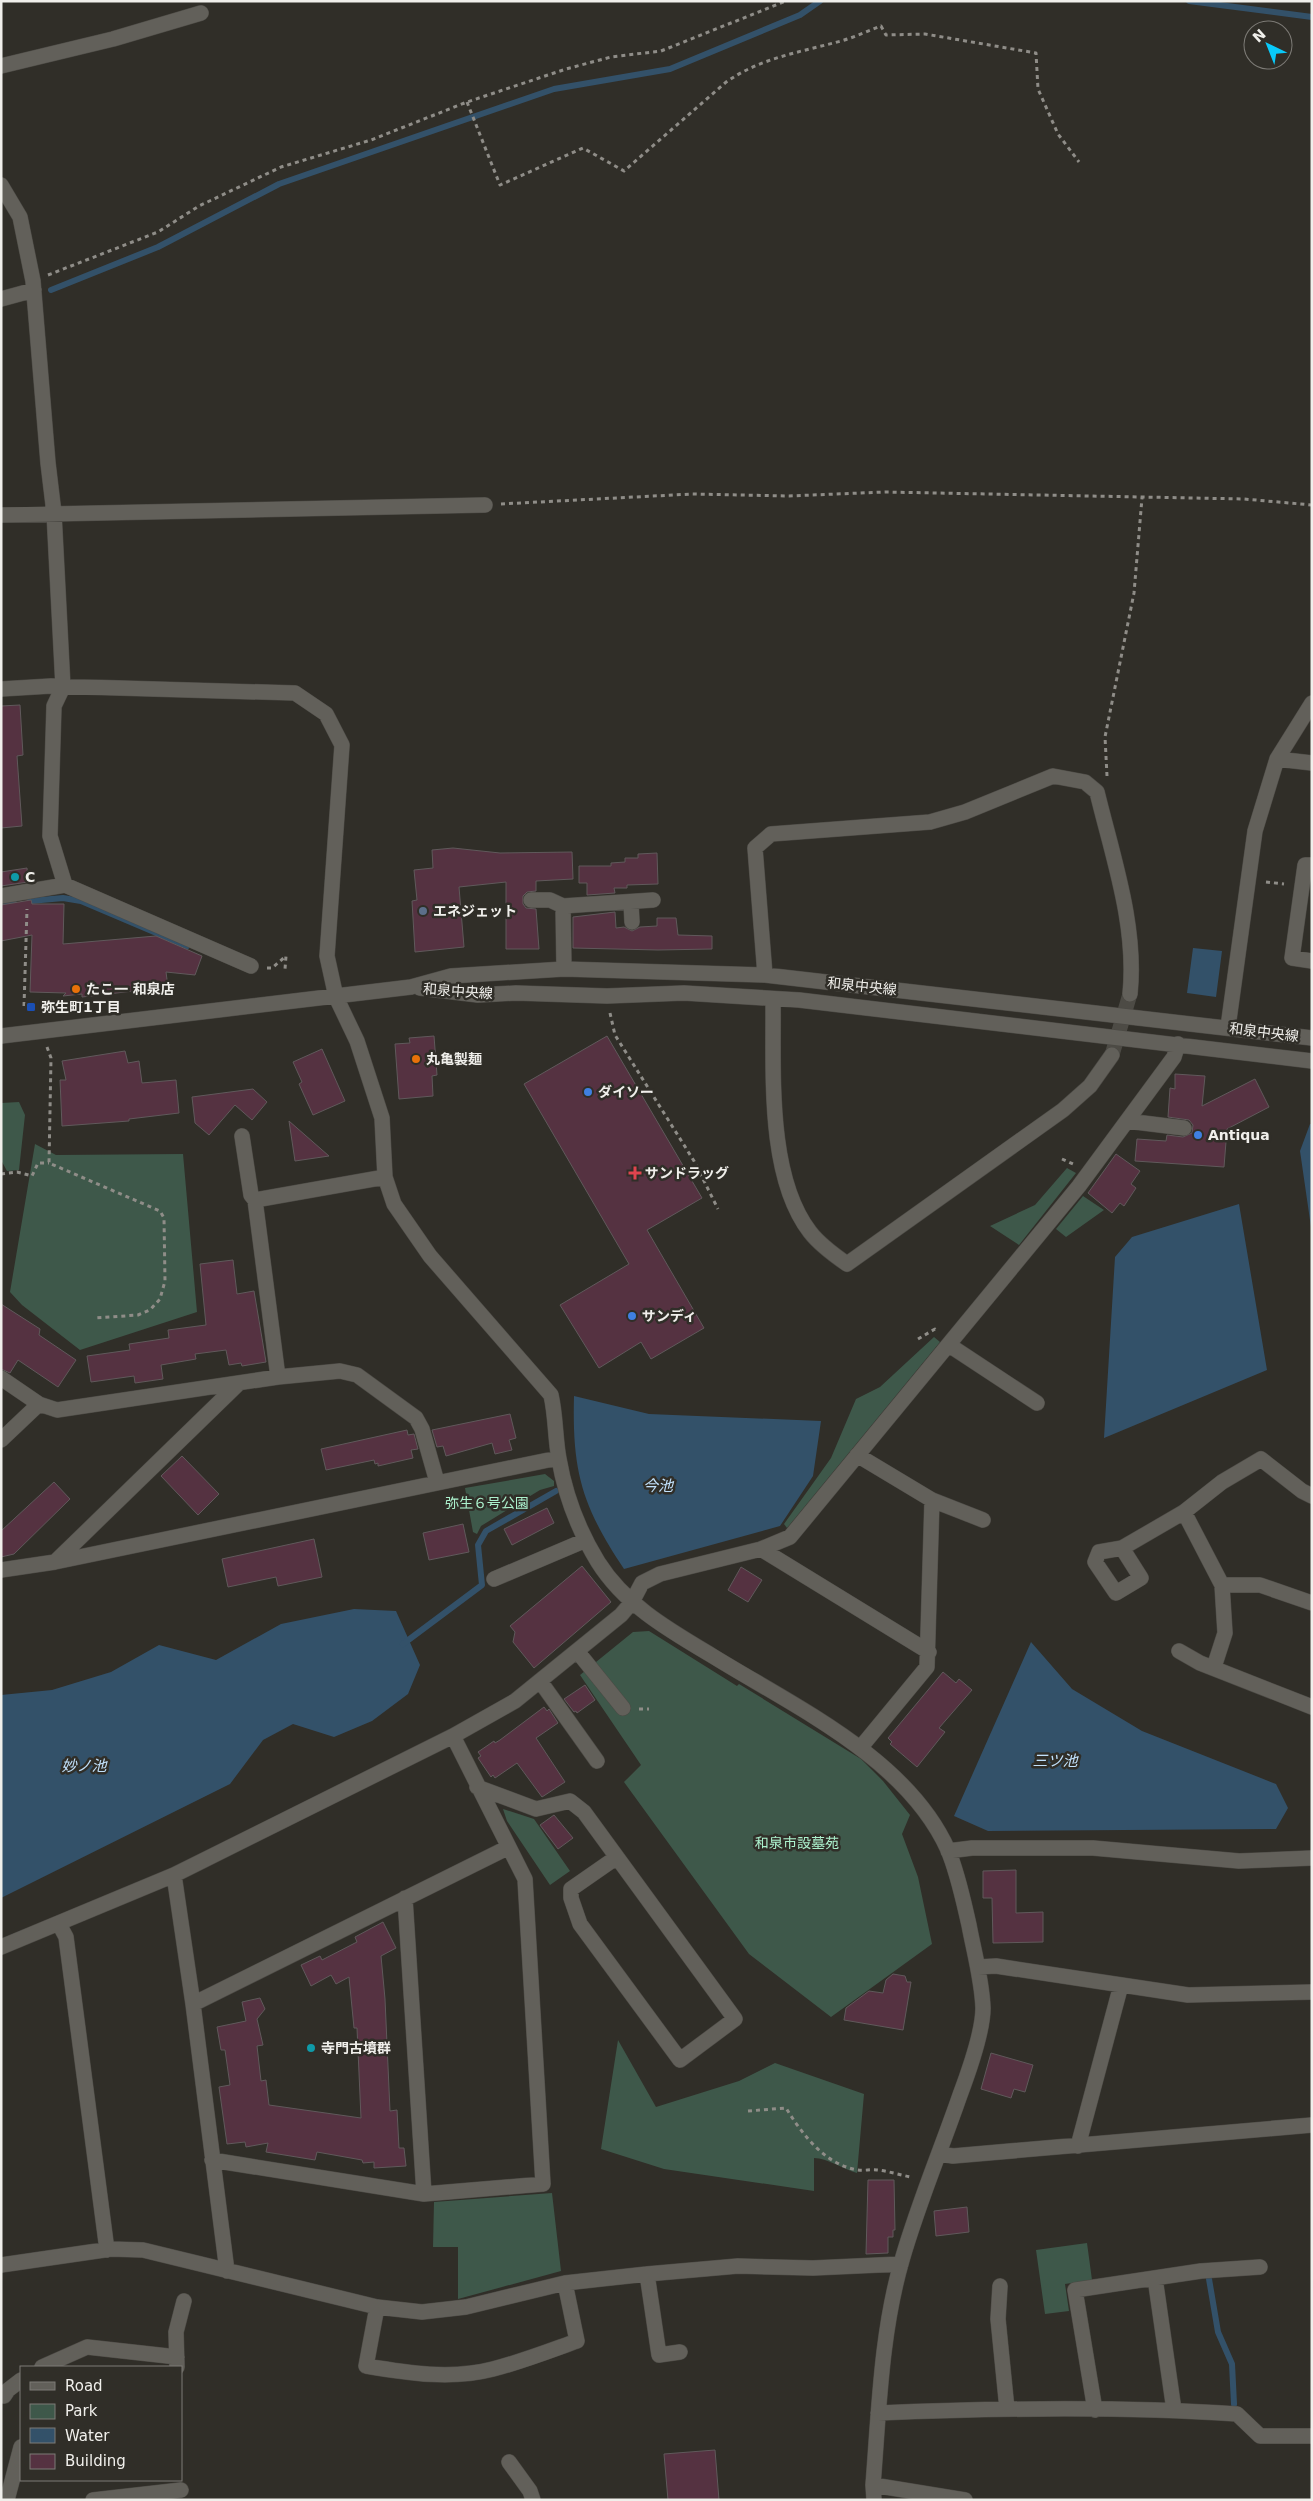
<svg xmlns="http://www.w3.org/2000/svg" width="1313" height="2501" font-family="'DejaVu Sans','Noto Sans JP',sans-serif">
<style>
.green{fill:#3e584a}
.water{fill:#335169}
.lines{fill:none;stroke-linecap:round;stroke-linejoin:round}
.stream{stroke:#335169;stroke-width:6}
.building{fill:#553241;stroke:#60595b}
.minor-tunnel{stroke:#4d4b45;stroke-width:15;stroke-dasharray:15 8;stroke-linecap:butt}
.minor-casing{stroke:#4c4a45;stroke-width:16}
.path{stroke:#8f8d88;stroke-width:3;stroke-dasharray:4 4;stroke-linecap:butt}
.minor{stroke:#62605a;stroke-width:15}
.culture-dot{fill:#0f9aa8;stroke:#302e28;stroke-width:2}
.service-dot{fill:#5c6f8a;stroke:#302e28;stroke-width:2}
.food-dot{fill:#e8710a;stroke:#302e28;stroke-width:2}
.transit-dot{fill:#1a4fb4;stroke:#302e28;stroke-width:2}
.shop-dot{fill:#3f7fe0;stroke:#302e28;stroke-width:2}
.health-dot{fill:#e0444e;stroke:#302e28;stroke-width:2}
.labels{text-anchor:middle;stroke-width:5;stroke-linejoin:round;paint-order:stroke}
.poi-label{font-size:14px;font-weight:bold;fill:#f0efeb;stroke:#302e28;text-anchor:start}
.street-label{font-size:14px;fill:#f0efeb;stroke:#302e28}
.park-label{font-size:14px;fill:#acf1cd;stroke:#302e28}
.water-label{font-size:15px;font-style:italic;fill:#c2e2fd;stroke:#302e28}
</style>
<rect width="100%" height="100%" fill="#302e28"/>
<path class="green" d="M19,1102L25,1115L19,1170L7,1171L1,1160V1103Z
M35,1144L56,1155L183,1154L197,1312L80,1350L22,1305L10,1292Z
M1067,1168L1076,1173L1019,1245L990,1226L1035,1205Z
M1083,1196L1104,1210L1066,1237L1056,1229Z
M934,1337L940,1342L787,1528L784,1524L831,1458L856,1399L880,1387Z
M545,1474L554,1481V1486L540,1490L481,1526L477,1534L473,1532L465,1488Z
M649,1631L737,1686L739,1684L861,1759L883,1781L910,1815L902,1834L918,1877L932,1944L831,2017L749,1954L624,1782L641,1765L580,1675L633,1632Z
M503,1809L534,1819L570,1871L550,1885L507,1821Z
M618,2040L656,2107L739,2081L775,2063L864,2094L857,2173C843,2169 827,2158 814,2158V2191L664,2169L601,2149Z
M552,2193L561,2271L458,2299V2247H433L434,2202Z
M1087,2243L1092,2280L1065,2284L1069,2311L1045,2314L1036,2250Z"/>
<path class="water" d="M1193,948L1222,951L1216,997L1187,993Z
M1310,1124H1312V1234L1300,1151Z
M1239,1204L1267,1370L1104,1438L1115,1257L1132,1237Z
M574,1396L649,1414L821,1421L813,1476L780,1526L624,1569C582,1506 572,1472 574,1396Z
M354,1609L396,1611L420,1665L408,1694L372,1721L334,1737L293,1724L263,1740L230,1784L1,1898V1695L52,1690L111,1672L159,1645L216,1660L281,1624Z
M1031,1642L1072,1689L1142,1731L1276,1784L1288,1808L1276,1829L988,1831L954,1816Z"/>
<g class="lines">
<path class="stream" d="M1189,1L1312,17
M51,290L158,247L279,184L554,89L670,69L800,15L820,1
M30,901L63,898L81,901L187,946
M1,905L14,903
M403,1644L482,1585L478,1545L486,1531L556,1491
M1209,2279L1218,2332L1232,2364L1234,2404"/>
</g>
<path class="building" d="M20,705L23,755L17,756L22,826L1,828V706Z
M453,848L500,853L572,852L573,879L536,881V891L527,892L523,896V904L526,908L536,909L539,949H506V882L459,887L464,947L415,952L412,901L417,900L414,870L433,868L432,850Z
M657,853L658,884L627,885V888H614L615,893L587,895V883H579V866H611V863L625,862V858H638V854Z
M27,868L28,882L1,886V872Z
M31,900L32,904H64L63,944L156,936L202,956L195,975L166,972L168,987L82,997V994L63,996L66,993L30,992L32,935L1,941V905Z
M615,912L616,928L624,927L632,931L640,927L657,926V918H676L678,935L712,936V949L658,950L573,948V917Z
M434,1036L437,1075L432,1076L433,1096L399,1099L395,1044L410,1043L409,1038Z
M607,1036L702,1198L647,1230L704,1328L651,1359L641,1342L599,1368L560,1305L629,1264L524,1084Z
M322,1049L345,1101L313,1115L299,1084L302,1082L293,1062Z
M125,1051L128,1063L139,1061L142,1083L176,1080L179,1113L129,1119V1121L62,1126L60,1080H66L62,1061Z
M1175,1074L1205,1076L1202,1106L1255,1079L1269,1107L1227,1129L1224,1167L1135,1161L1137,1139L1166,1141L1167,1135L1183,1137L1192,1133L1193,1125L1189,1120L1168,1117L1170,1088L1175,1089Z
M253,1089L267,1102L252,1120L235,1105L209,1135L195,1123L192,1097Z
M289,1121L329,1156L295,1161Z
M1116,1154L1140,1171L1131,1184L1136,1188L1124,1206L1120,1203L1112,1213L1088,1193Z
M233,1260L237,1294L254,1291L266,1362L242,1366L241,1363L229,1365L226,1350L195,1354L196,1359L161,1365L163,1379L135,1383L134,1376L91,1382L87,1356L130,1350L129,1344L169,1338L168,1330L206,1325L200,1264Z
M1,1304L40,1329L39,1335L76,1360L58,1387L18,1360L10,1373L1,1369Z
M510,1414L516,1438L509,1440L512,1450L495,1454L492,1443L446,1456L443,1446L437,1447L432,1430Z
M407,1430L408,1435L414,1434L418,1449L411,1450L413,1458L378,1466V1463L375,1464L374,1460L326,1470L321,1449Z
M182,1456L219,1494L198,1515L161,1476Z
M54,1482L70,1499L14,1554L1,1557V1531Z
M547,1508L554,1523L512,1545L504,1529Z
M463,1524L469,1552L429,1560L423,1533Z
M314,1539L322,1577L278,1586L276,1577L228,1587L222,1559Z
M582,1566L611,1602L534,1668L513,1642L515,1632L510,1626Z
M741,1567L762,1580L748,1602L728,1590Z
M943,1672L956,1683L959,1679L972,1690L939,1728L945,1732L917,1767L890,1744L892,1742L888,1738Z
M585,1685L595,1700L577,1713L576,1711L574,1712L564,1699Z
M544,1707L547,1711L549,1709L558,1723L536,1738L565,1782L542,1797L517,1763L495,1778L493,1775L491,1777L478,1758L481,1756L478,1752L494,1741L495,1743L500,1740Z
M554,1815L573,1838L558,1849L540,1825Z
M1016,1870V1913L1043,1912V1942L993,1943L992,1898H983V1871Z
M383,1922L396,1948L381,1956L385,1999L390,2111L397,2110L399,2148H404L406,2166L374,2168V2162L363,2163L362,2160L317,2152L315,2160L266,2152L268,2143L246,2147L245,2142L227,2144L219,2087L230,2085L225,2050H221L217,2027L246,2021L242,2002L260,1998L265,2009L257,2019L263,2045L257,2046L261,2081L266,2080L269,2105L361,2118L357,2028H354L349,1977L336,1984L331,1975L311,1986L301,1965L320,1956L322,1960L357,1942L355,1937Z
M893,1974L905,1976L907,1982H911L903,2030L844,2020L846,2008L869,1991L883,1993L886,1980Z
M991,2053L1033,2065L1025,2092L1014,2089L1011,2098L981,2089Z
M868,2180H894L895,2230H893V2237H888V2253L866,2254Z
M967,2207L969,2232L936,2236L934,2211Z
M715,2450L719,2500H668L664,2454Z"/>
<g class="lines">
<path class="minor-tunnel" d="M1112,1055L1130,994"/>
<defs>
<path id="minor" d="M1,66L113,39L201,13
M1,185L20,217L33,281L48,463L54,513L63,687L54,706L50,836L65,885L251,966
M1,299L34,290
M1,515L485,505
M1,689L51,686L295,693L326,714L342,745L327,956L336,997L357,1041L382,1118L385,1177L394,1204L430,1256L551,1395C556,1417 555,1438 559,1459C565,1494 579,1531 598,1562C625,1605 669,1630 711,1655C793,1706 907,1758 948,1850C958,1874 963,1899 969,1925C974,1952 982,1980 983,2008C983,2032 969,2071 960,2095C941,2150 918,2204 902,2260C881,2332 879,2410 873,2485L874,2500
M1277,759L1312,763
M1312,865H1305L1292,958L1312,961
M1,896L65,885
M531,900H550L563,906
M631,903L632,922
M564,969L563,906L653,900
M765,975L755,848L771,834L930,822L965,812L1053,776L1085,782L1097,792C1113,858 1137,926 1130,994
M420,988L478,995L516,993L607,996L684,993L799,1000L1312,1061
M773,999C774,1068 766,1175 810,1232C820,1245 834,1255 847,1264L1063,1110L1090,1086L1112,1055
M1228,1027L1255,831L1277,759L1312,703
M1,1036L411,987L451,976L564,969L765,975L1312,1038
M1127,1121L1184,1128
M242,1136L251,1195L255,1200
M949,1345L1037,1403
M278,1377L255,1200L385,1177
M1,1378L39,1404L57,1410L278,1377L340,1371L357,1375L416,1418L422,1429L437,1482
M1,1440L39,1404
M857,1455L932,1500L983,1520
M1184,1512L1222,1585L1225,1633L1214,1667
M1122,1548L1141,1578L1116,1593L1095,1562L1099,1552L1122,1548L1184,1512L1222,1482L1261,1459L1302,1491L1312,1496
M761,1549L929,1652
M55,1562L237,1385
M1,1570L55,1562L558,1458
M494,1579L586,1540
M1222,1585H1260L1312,1603
M577,1651L623,1708
M1179,1651L1200,1663L1312,1707
M540,1681L597,1761
M861,1747L927,1667L932,1500
M477,1787L536,1809L570,1801L584,1812L735,2019L680,2060L580,1924L571,1898V1889L617,1857
M948,1851L972,1848H1093L1239,1861L1312,1858
M174,1875L193,2004L227,2271
M405,1898L424,2194
M59,1924L66,1937L107,2250
M1,1947L174,1875L453,1736L515,1701L621,1615L632,1602L642,1583L660,1574L761,1549L790,1537L1079,1186L1174,1057L1178,1044
M978,1967L996,1966L1188,1995L1312,1992
M193,2004L507,1848
M1078,2146L1121,1985
M940,2154L953,2156L1312,2125
M212,2160L424,2194L543,2184L525,1879L453,1736
M1,2265L111,2249L143,2250L377,2307L422,2312L466,2307L565,2283L647,2274L738,2266L813,2268L901,2264
M647,2274L659,2355L680,2352
M1155,2278L1174,2410
M1000,2286L998,2319L1007,2409
M377,2307L366,2366C408,2373 451,2380 493,2369C521,2362 549,2351 577,2341L565,2283
M42,2367L87,2347L177,2357
M177,2367L176,2332L184,2301
M4,2396L8,2390L21,2380
M1095,2410L1075,2290L1201,2271L1260,2267
M878,2413C998,2408 1118,2406 1237,2414L1260,2436H1312
M509,2462L530,2491L533,2500
M873,2485L965,2500
M7,2500L21,2447
M93,2500L181,2490"/>
</defs>
<use href="#minor" class="minor-casing"/>
<path class="path" d="M467,102L500,185L583,148L624,171L725,83C759,58 801,52 841,41C855,37 868,31 881,26L886,35L925,34L1036,53L1038,89L1058,134L1079,162
M48,275L158,232L199,206L281,167L371,140L467,102L566,69L611,57L661,51L786,1
M501,504L692,494L789,496L885,492L1244,499L1312,505
M1107,776L1105,737L1134,593L1142,498
M1266,882L1284,884
M267,968H272L286,956L285,969
M24,1006L27,909
M610,1013L615,1035L694,1161L718,1209
M47,1047L51,1058L49,1163L160,1211L164,1218L165,1281L160,1299L150,1310L138,1315L95,1318
M1062,1159L1073,1164
M1,1174L17,1172L32,1176L38,1163H49
M918,1339L935,1329L937,1331
M639,1709H649
M748,2111L786,2108C802,2134 825,2165 858,2170C864,2171 871,2169 877,2170C888,2171 900,2175 911,2177"/>
<use href="#minor" class="minor"/>
</g>
<g class="culture-dot">
<circle cx="15" cy="877" r="5"/>
<circle cx="311" cy="2048" r="5"/>
</g>
<circle class="service-dot" cx="423" cy="911" r="5"/>
<g class="food-dot">
<circle cx="76" cy="989" r="5"/>
<circle cx="416" cy="1059" r="5"/>
</g>
<rect class="transit-dot" x="26" y="1002" width="10" height="10" rx="2.5"/>
<g class="shop-dot">
<circle cx="588" cy="1092" r="5"/>
<circle cx="1198" cy="1135" r="5"/>
<circle cx="632" cy="1316" r="5"/>
</g>
<path class="health-dot" d="M632.5 1165.5h5v5h5v5h-5v5h-5v-5h-5v-5h5z"/>
<g class="labels">
<g class="poi-label">
<text x="25" y="882">C</text>
<text x="433" y="916">エネジェット</text>
<text x="86" y="994">たこ一 和泉店</text>
<text x="41" y="1012">弥生町1丁目</text>
<text x="426" y="1064">丸亀製麺</text>
<text x="598" y="1097">ダイソー</text>
<text x="1208" y="1140">Antiqua</text>
<text x="645" y="1178">サンドラッグ</text>
<text x="642" y="1321">サンディ</text>
<text x="321" y="2053">寺門古墳群</text>
</g>
<g class="street-label">
<text transform="translate(862 986) rotate(6)" y="5">和泉中央線</text>
<text transform="translate(458 991) rotate(4)" y="5">和泉中央線</text>
<text transform="translate(1264 1032) rotate(7)" y="5">和泉中央線</text>
</g>
<g class="park-label">
<text x="487" y="1508">弥生６号公園</text>
<text x="797" y="1848">和泉市設墓苑</text>
</g>
<g class="water-label">
<text x="658" y="1491">今池</text>
<text x="1055" y="1766">三ツ池</text>
<text x="84" y="1771">妙ノ池</text>
</g>
</g>
<rect width="1313" height="2501" fill="none" stroke="#f0efeb" stroke-width="5"/>
<rect x="20" y="2366" width="162" height="115" fill="#302e28" stroke="#7d7b76"/>
<rect x="30" y="2382" width="25" height="8" fill="#62605a" stroke="#7d7b76"/>
<text x="65" y="2391" font-size="15" fill="#f0efeb">Road</text>
<rect x="30" y="2404" width="25" height="15" fill="#3e584a" stroke="#7d7b76"/>
<text x="65" y="2416" font-size="15" fill="#f0efeb">Park</text>
<rect x="30" y="2428" width="25" height="15" fill="#335169" stroke="#7d7b76"/>
<text x="65" y="2441" font-size="15" fill="#f0efeb">Water</text>
<rect x="30" y="2454" width="25" height="15" fill="#553241" stroke="#7d7b76"/>
<text x="65" y="2466" font-size="15" fill="#f0efeb">Building</text>
<g transform="translate(1268 45) rotate(317)"><circle r="24" fill="#302e28" stroke="#7d7b76"/>
<path d="M0-4L9 19L0 12L-9 19Z" fill="#09cafa"/>
<text y="-8" font-size="14" font-weight="bold" text-anchor="middle" fill="#f0efeb">N</text>
</g>
</svg>
